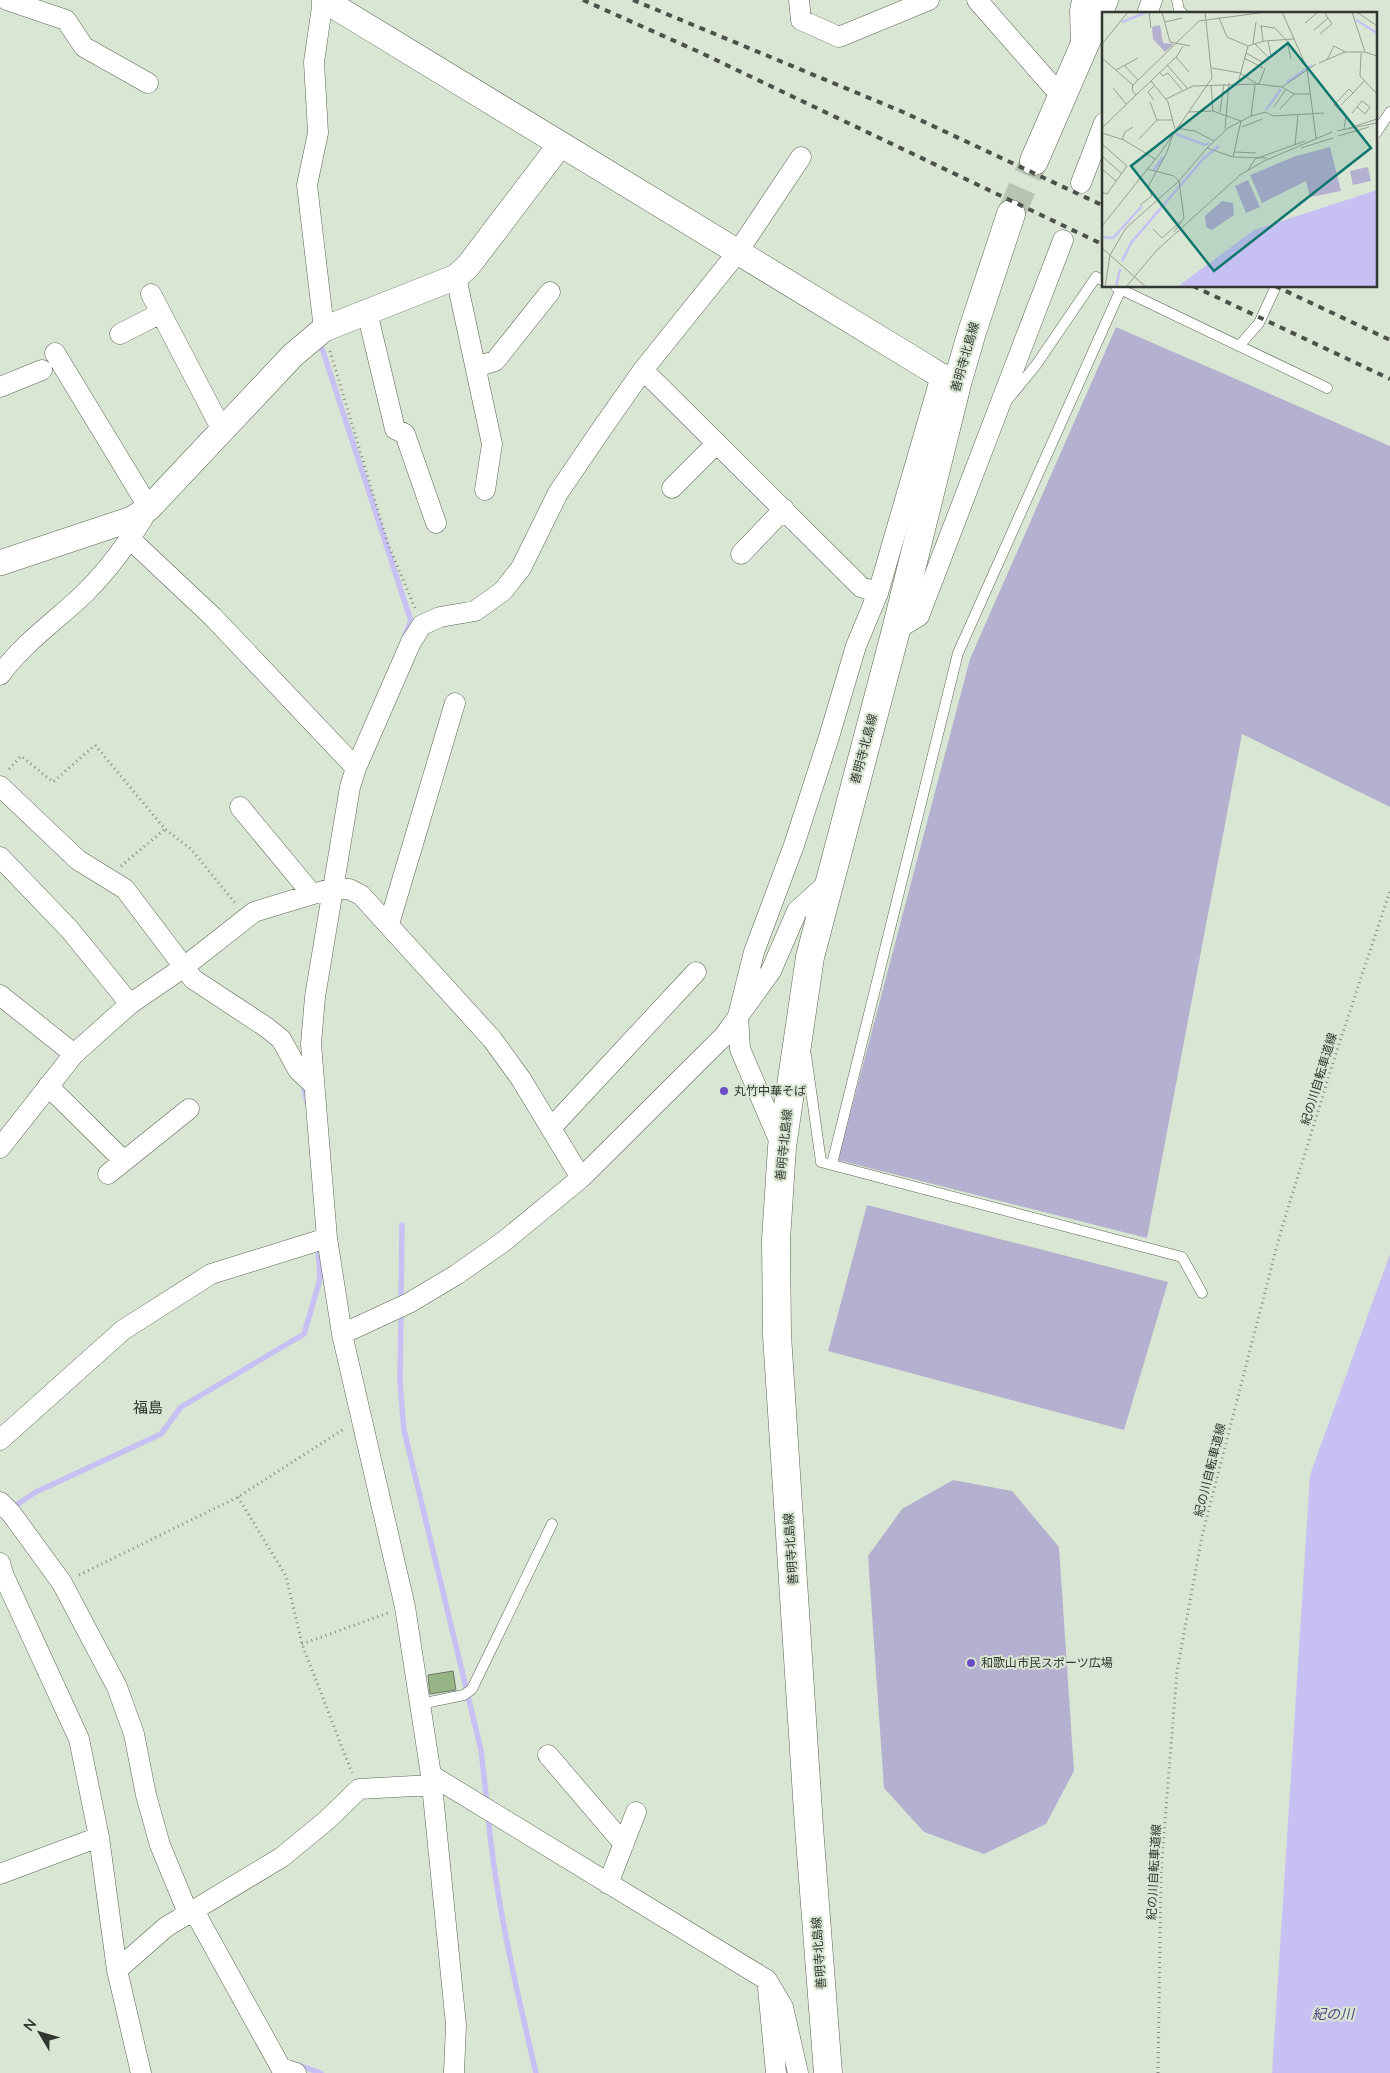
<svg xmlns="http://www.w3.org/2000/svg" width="1390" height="2073" font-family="Lato,'Noto Sans JP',sans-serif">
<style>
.green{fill:#b4b0cf}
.water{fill:#c7c1f3}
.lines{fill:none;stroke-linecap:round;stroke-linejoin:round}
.stream{stroke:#c7c1f3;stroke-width:5.5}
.building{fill:#98b588;stroke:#6c7766}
.secondary-tunnel{stroke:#b8c3b2;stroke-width:28;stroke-dasharray:28 14;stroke-linecap:butt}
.service-casing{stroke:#5b6555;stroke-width:11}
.minor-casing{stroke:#5b6555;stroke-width:21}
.tertiary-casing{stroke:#5b6555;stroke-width:26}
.secondary-casing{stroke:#5b6555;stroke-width:29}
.path{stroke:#838c7f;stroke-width:3;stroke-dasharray:1 4;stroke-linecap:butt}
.service{stroke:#fff;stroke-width:10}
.minor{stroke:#fff;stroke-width:20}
.tertiary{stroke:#fff;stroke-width:25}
.secondary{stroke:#fff;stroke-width:28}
.rail{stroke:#4c524a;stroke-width:4;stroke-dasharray:6 6;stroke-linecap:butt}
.poi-dot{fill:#6c4cc6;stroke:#d9e6d3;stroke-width:2}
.labels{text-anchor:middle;stroke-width:4;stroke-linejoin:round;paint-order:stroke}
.street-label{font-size:12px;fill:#323730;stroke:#d9e6d3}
.poi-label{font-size:12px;fill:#323730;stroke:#d9e6d3;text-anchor:start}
.water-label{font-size:14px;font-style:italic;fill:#514583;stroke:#d9e6d3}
.quarter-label{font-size:15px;fill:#323730;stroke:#d9e6d3}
.inset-river{fill:none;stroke:#c7c1f3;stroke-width:2.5}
.inset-road{fill:none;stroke:#96a092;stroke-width:1}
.view{fill:#0f766e;fill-opacity:0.15;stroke:#0f766e;stroke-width:2.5}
.inset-edge{fill:none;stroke:#323730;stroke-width:2.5}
</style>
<rect width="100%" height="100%" fill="#d9e6d3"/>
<path class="green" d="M1116,327L1390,446V807L1242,734L1147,1238L838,1160L970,659Z
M867,1205L1168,1282L1124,1430L828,1351Z
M953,1480L1012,1491L1059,1547L1074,1771L1046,1824L984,1854L924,1832L884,1788L868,1556L902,1509Z"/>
<path class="water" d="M1390,1254V2073H1272L1310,1475Z"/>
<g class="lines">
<path class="stream" d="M320,342L411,621L405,635
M303,1082L307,1102
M401,1303L402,1225
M401,1312L400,1382L404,1430L481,1750L487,1803
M10,1509L36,1492L161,1434L181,1407L304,1334L320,1279L318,1246
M488,1815C496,1902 516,1988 536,2073
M298,2065L321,2073"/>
</g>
<path class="building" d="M453,1671L456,1690L430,1694L428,1675Z"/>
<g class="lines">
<path class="secondary-tunnel" d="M1011,214L1034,161"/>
<defs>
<path id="service" d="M1177,0L1179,10L1183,14
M1376,133L1390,112
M1116,287L1327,388
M1239,346L1259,323L1276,286
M1009,398L1036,365L1096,277L1104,281
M806,1055L821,1162L1182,1257L1202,1293
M832,1164L958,653L1121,289
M420,1704L464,1695L472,1689L552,1524"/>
<path id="minor" d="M7,0L66,20L84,47L148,83
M323,0L314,62L318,133L307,185L324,329
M799,0L801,20L839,37L929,0
M977,0L1061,96
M1147,14L1152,0
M1081,47L1080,11L1082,0
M1081,183L1104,123
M456,277L492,444L485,490
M151,294L222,430
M367,312L395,429L405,434L436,523
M120,334L161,313
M476,367L495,361L550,292
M643,370L861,587L878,593
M0,387L42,370
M672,488L717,443
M130,539L213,617L356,768
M741,554L784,509
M896,630L919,616L1063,240
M0,675C23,643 57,620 85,593C111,567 131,539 149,508L55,353
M0,786L78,860L125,889L193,979L266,1027L281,1039L298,1070L314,1085
M240,807L312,894
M0,857L70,930L130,1004
M389,924L455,703
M0,995L74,1054
M48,1086L124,1161
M551,1128L696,972
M782,1147L740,1049L738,1016L754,952L794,845L829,737L856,646L878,593L941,376
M0,1148L74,1054L130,1004L184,967L254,912L333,888L349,889L361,895L492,1039L521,1079L581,1178
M108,1174L189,1109
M342,1334L327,1238L311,1044L315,997L350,787L356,768L411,642L422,625L440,617L475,611L503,591L521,568L558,493L603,427L643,370L737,253L801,157
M0,1440L123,1330L211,1274L327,1238
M0,1502L11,1513L62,1583L117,1687L134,1734L146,1795L160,1845L188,1913L198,1918L281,2068L296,2073
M0,1563L3,1574L79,1739L99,1837L117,1970L141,2073
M548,1755L624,1844
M431,1775L767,1980L783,2007L798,2073
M0,1874L99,1837
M608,1884L636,1812
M117,1970L166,1927L282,1857L327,1820L359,1789L432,1785
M768,1988L776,2073
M454,2073L456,2025L431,1775L405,1607L342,1334L409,1303L456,1275L503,1242L581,1178L724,1036L771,971L797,911L829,882"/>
<path id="tertiary" d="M324,0L925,366L941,376L958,380
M0,563L132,519L149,508L293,355L324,329L456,277L468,266L560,145"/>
<path id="secondary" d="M1034,161L1104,0
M828,2073L809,1827L777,1335L776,1240L782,1147L810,957L896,630L958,380L972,332L1011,214"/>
</defs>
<use href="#service" class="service-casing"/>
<use href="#minor" class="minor-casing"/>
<use href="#tertiary" class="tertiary-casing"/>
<use href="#secondary" class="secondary-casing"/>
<path class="path" d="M330,351L388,544L415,608
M9,769L21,756L53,782L95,745L165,829L191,849L236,904
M121,866L165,829
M238,1497L286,1576L302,1644L352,1773
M79,1575L238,1497L344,1429
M302,1644L388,1613
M1158,2073L1161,1871L1177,1671L1202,1536L1280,1234L1337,1050L1390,891"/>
<use href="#service" class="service"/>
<use href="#minor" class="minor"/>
<use href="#tertiary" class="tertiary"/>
<use href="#secondary" class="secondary"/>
<path class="rail" d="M583,0L697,51L1104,245
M633,0L903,112L1104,206
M1193,286L1390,379
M1275,286L1390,340"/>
</g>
<g class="poi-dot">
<circle cx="724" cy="1091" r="5"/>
<circle cx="971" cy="1663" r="5"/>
</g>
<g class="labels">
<g class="street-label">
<text transform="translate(965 357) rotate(-74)" y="4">善明寺北島線</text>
<text transform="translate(864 749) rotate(-75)" y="4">善明寺北島線</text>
<text transform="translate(1319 1079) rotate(-73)" y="4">紀の川自転車道線</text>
<text transform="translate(784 1145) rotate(-84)" y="4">善明寺北島線</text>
<text transform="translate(1210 1470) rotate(-76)" y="4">紀の川自転車道線</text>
<text transform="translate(791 1549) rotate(-94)" y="4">善明寺北島線</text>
<text transform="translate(1154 1872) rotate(-87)" y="4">紀の川自転車道線</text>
<text transform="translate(819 1953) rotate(-94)" y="4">善明寺北島線</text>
</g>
<g class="poi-label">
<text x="734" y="1095">丸竹中華そば</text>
<text x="981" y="1667">和歌山市民スポーツ広場</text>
</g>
<g class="water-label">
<text x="1333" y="2019">紀の川</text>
</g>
<g class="quarter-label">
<text x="148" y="1413">福島</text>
</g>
</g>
<g transform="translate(1102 12)">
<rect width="275" height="275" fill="#d9e6d3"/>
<path d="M58,13L61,31L72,32L63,40L51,27L50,15ZM228,135L239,179L208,185L204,169L160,191L148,163L194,144ZM266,155L269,169L251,173L248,159ZM146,168L158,195L144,201L133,174ZM120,189L131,191L132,203L110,218L104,215L103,204Z" fill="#b4b0cf"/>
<path d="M275,178V275H75L152,218Z" fill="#c7c1f3"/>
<path class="inset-river" d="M254,8L275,21M20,10L45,0M185,70L210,53M164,98L179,77M74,122L103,133L107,131M52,158L61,145M0,225L11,226L40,194M20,249L29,231L102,146L117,134M14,275L18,257"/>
<path class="inset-road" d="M47,0L49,16M60,0L68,30L88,34M180,0L205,56L214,126M250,0L263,40M255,0L275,14M117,6L125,25L146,34L162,29L192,27M63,10L80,6M203,11L216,0M159,13L161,29M159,14L173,16L185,29L189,47M212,18L226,6L222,0M218,22L230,12L226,6M166,29L169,44M0,32L26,0M151,32L154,10M153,32L166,45M144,41L160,50M259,41L258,64L275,82M74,45L87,60M0,46L31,73M142,46L161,56M225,48L232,34L243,40M217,51L243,40H263L275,44M65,53L86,77M23,54L36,68M110,56L138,61L155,72L180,75L192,82H208M14,58L36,46M57,60L61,64L66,61L81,79M136,71L146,34M109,73L111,99M52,74L46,80L52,88M180,75L214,52M11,76L24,92M251,81L262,69M34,83L49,69M64,87L91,74L157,72L163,56M48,90L55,108M239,93L251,81L247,77L232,93L244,104L242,117M172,95L184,77M178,97L192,82M87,100L111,99L139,109M118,100L122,72M250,101L260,89L268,95L263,102L255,95M149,104L153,73M140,115L160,107M0,116L34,83L30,78L31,73L97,9L164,0M74,116L93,119L112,129M247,116L275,107M73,117L66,90L49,69L75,44L81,34M123,117L127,71M235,119L275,111M0,121L22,128L53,147M236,124L267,115M37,127L55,108H71M20,128L23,120L31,115M0,132L25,154L5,182L0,180M193,133L196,102M105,136L126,116L149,104L164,100L171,104L222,101M199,136L231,126M133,140L154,141M0,144L20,162M131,145L139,109M0,157L14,169M45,157L72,164L77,169M146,158L153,147L203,129M38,193L50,184L46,175L65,140L72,119M0,214L59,140L110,66L103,0M51,217L60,226L78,210M72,220L82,206L77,169M0,236L44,275M3,275L8,243L24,216L77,169L105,136L131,145L165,146M24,275L54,239L138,163L162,149L230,120"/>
<path class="view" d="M186,31L269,136L112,259L29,154Z"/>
<rect width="275" height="275" class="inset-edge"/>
</g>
<g transform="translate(40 2033) rotate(308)" stroke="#d9e6d3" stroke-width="4" paint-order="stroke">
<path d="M0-4L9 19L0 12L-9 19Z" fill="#323730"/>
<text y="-8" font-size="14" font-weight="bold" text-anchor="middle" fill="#323730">N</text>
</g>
</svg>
